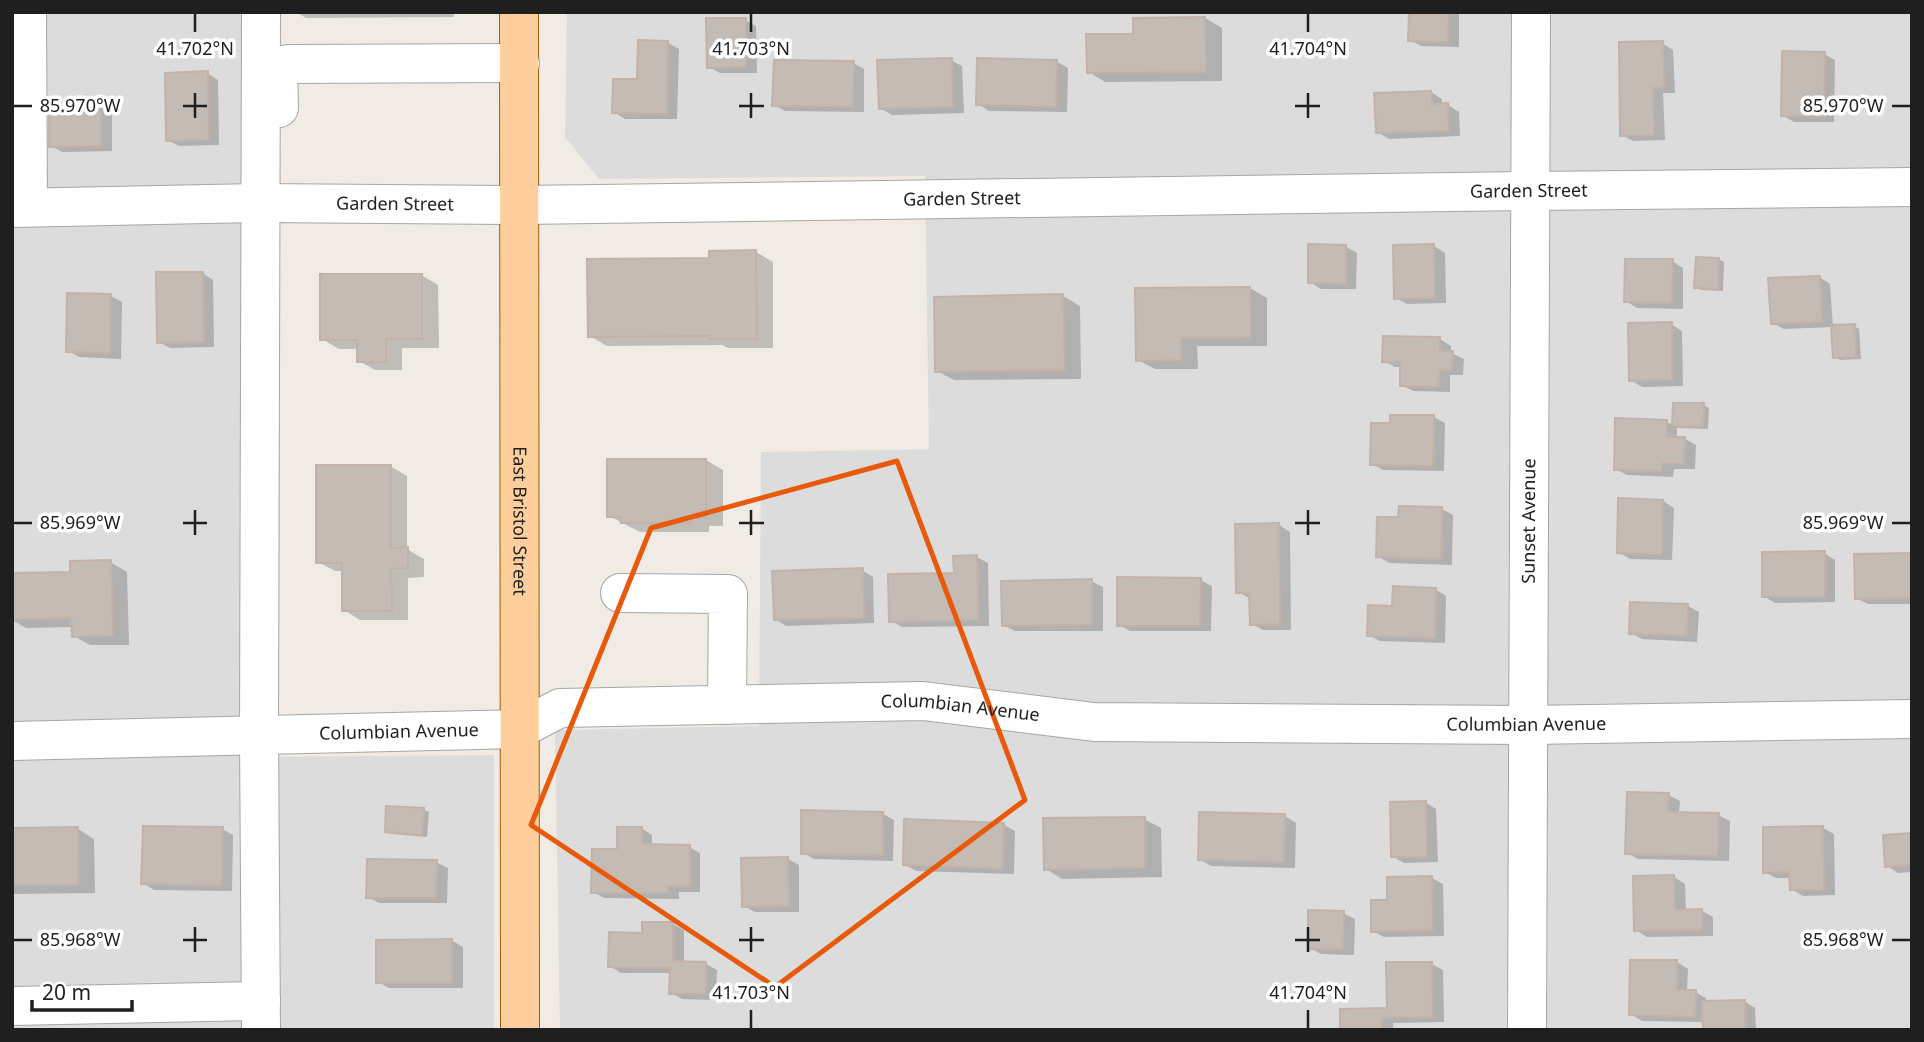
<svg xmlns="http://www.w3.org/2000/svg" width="1924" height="1042" font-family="'Noto Sans',sans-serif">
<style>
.residential{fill:#dddcdc}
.shadow{fill:#0003}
.building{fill:#c5bbb5;stroke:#c3b2a7;stroke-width:2}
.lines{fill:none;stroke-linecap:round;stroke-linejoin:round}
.minor-casing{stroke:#a6a6a6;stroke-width:40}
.major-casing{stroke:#9b5f00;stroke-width:40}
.minor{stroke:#fff;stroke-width:38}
.major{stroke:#fecf9d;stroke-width:38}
.marked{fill:none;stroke:#e8590c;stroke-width:5;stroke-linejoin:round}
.ticks{fill:none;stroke:#1f1f1f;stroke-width:2.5}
.labels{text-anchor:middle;stroke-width:7;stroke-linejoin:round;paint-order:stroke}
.street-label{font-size:18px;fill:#1f1f1f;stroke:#fff}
.ticks-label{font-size:18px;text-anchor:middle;fill:#1f1f1f;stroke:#fff;stroke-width:7;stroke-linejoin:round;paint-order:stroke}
</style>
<rect width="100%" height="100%" fill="#f0ece5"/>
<path class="residential" d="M12,12H248L246,757L494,755V1030H12Z
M567,12H1912V1030H560L555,730L759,726L761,452L929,449L925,176L599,179L565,137Z"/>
<path class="shadow" d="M296,12H454V17L306,18Z
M1410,12H1459V47L1421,46L1410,40Z
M1205,18L1222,28V81L1105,82L1089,72L1135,36Z
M745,20L756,26L757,73H720L709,67Z
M668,43L679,49L677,119H625L614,112Z
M1662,43L1673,50L1675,93H1663L1665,140L1633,141L1622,135Z
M1824,54L1835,60L1834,122H1794L1782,115Z
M951,60L962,66L964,113L892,115L880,108Z
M1057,62L1068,68L1067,112L989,111L978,104Z
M853,63L864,69V112L785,111L774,105Z
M207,73L218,80L219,145L179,146L168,140Z
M1431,92L1442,99V106L1448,105L1459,112L1460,136L1389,139L1377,132Z
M100,104L112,110V151L62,152L51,146Z
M1434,246L1445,253L1446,303L1407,304L1396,298Z
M1346,247L1357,253L1356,289H1321L1310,282Z
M756,252L773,262V348H728L722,345L607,346L590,336L711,259Z
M1718,259L1724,262L1723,291L1701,290L1696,287Z
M1672,261L1683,268V309L1637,308L1626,301Z
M202,273L213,280L214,347L170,348L159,342Z
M421,275L438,285L439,348H402V370H375L359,361V349H339L322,339Z
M1819,277L1830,284L1833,327L1854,326L1859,329L1861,359L1840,360L1835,357L1833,327L1784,329L1773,323Z
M1250,288L1267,298V346H1197L1198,369H1155L1138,360Z
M111,296L122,302L121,359L79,357L68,351Z
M1063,296L1080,306L1081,379L954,380L937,371Z
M1671,324L1682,331L1683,386L1642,387L1631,380Z
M1440,339L1451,346V353L1464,359L1463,375H1450V392L1413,391L1401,385L1402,367H1395L1384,361Z
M1703,405L1709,408L1708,429L1677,428V439H1685L1696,445L1695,469H1674L1673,477L1627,475L1616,469L1666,421L1674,426Z
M1434,417L1445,423L1444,471L1383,470L1372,464L1392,425Z
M706,460L723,470V526H709V532H640L609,516Z
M390,466L407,476V549L424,559V577L408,578V620H360L344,610V571H335L318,562Z
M1663,501L1674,508L1672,560L1630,559L1618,552Z
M1442,509L1453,515L1452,565L1389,563L1378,556L1400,519Z
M1279,525L1290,532L1291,630H1263L1252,624L1251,599L1238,592Z
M1824,553L1835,560V602L1775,603L1764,596Z
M1912,554V604H1868L1856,598Z
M977,557L988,563L989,626L902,627L891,621Z
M110,562L127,572L129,645H90L74,636L73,627L26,628L12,620V575L71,574Z
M862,570L873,577L874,623L786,626L775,619Z
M1200,580L1212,586L1211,631H1130L1119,625Z
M1091,581L1103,587V631H1015L1003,625Z
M1435,589L1446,596L1445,643L1380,641L1369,635L1394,607Z
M1688,606L1699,612L1697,642L1642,639L1631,633Z
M1668,795L1680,801L1679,814L1718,815L1730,821L1729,861L1638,859L1627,853Z
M1425,802L1436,809L1438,862L1404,863L1392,856Z
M424,810L429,812L427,837L392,834L386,831Z
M883,814L894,820L893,861L814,859L803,853Z
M1200,814L1285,816L1296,823L1295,868L1211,866L1199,859Z
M1144,819L1161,828L1162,877L1062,879L1046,869Z
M906,821L1004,825L1015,831L1014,874L916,871L904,864Z
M641,828L652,835V846L689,847L700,853V892H679V899L604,898L593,892L619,850Z
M1823,828L1834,834L1835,895L1803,896L1791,889V878H1776L1765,872Z
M78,829L94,839L95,893L12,894V830Z
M222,829L233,835L232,891L154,890L143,883Z
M1912,834V872L1898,873L1887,866Z
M788,859L799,865V912H755L744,906Z
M436,862L448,868L447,903H379L368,897Z
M1674,877L1685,884L1686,911H1702L1713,917V936L1647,937L1636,930Z
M1432,878L1443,884L1444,936L1384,937L1373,931L1389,902Z
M1343,913L1355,919L1354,955L1321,954L1310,948Z
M673,924L684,930V963L706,964L717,970L716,1000L682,999L671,993V973H621L610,966L644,935Z
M451,940L463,947V988H389L378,982Z
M1677,962L1688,969L1687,992H1695L1706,998V1002L1744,1001L1755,1008L1756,1030H1705L1704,1022L1642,1021L1631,1014Z
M1432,964L1443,970L1444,1022L1393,1023V1030H1342L1389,1010Z"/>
<path class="building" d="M1409,12H1449L1448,42L1408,41Z
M1205,17L1206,72L1087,73L1086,34H1133V18Z
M706,18H746V67L707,68Z
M638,40L668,41L667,114L612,113L613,79H637Z
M1663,41L1664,87L1653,88L1654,135L1620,136L1619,42Z
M1782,51L1825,52L1824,117L1781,116Z
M952,58L953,107L879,109L877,60Z
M977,58L1057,60L1056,107L976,105Z
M774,60L854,61L853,107L772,106Z
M208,71L209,140L166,141L165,73Z
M1431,91L1432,104L1448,103L1449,131L1376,133L1374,93Z
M101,102V146L49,147V103Z
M1308,244L1346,245V284L1308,283Z
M1434,244L1435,298L1394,299L1393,245Z
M756,250L757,339H710V336L588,337L587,259L709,258V251Z
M1696,257L1719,258L1718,289L1694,288Z
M1625,259H1673L1672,303L1624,302Z
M156,272H203L204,342L157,343Z
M320,274H422V339H386V362H357V340H320Z
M1820,276L1822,322L1771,324L1768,278Z
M1250,287L1251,337L1181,338V360L1136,361L1135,288Z
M67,293L111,294L110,353L66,352Z
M1063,294L1065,370L935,372L934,297Z
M1672,322V380L1629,381L1628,323Z
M1855,324L1856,357L1833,358L1831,325Z
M1383,336L1440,337V351H1453L1452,370H1440L1439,387L1400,386V362H1382Z
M1673,403H1704L1703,427L1672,426Z
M1390,415H1434L1433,466L1370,465L1371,423H1390Z
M1615,418L1667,420V437H1685L1684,464L1663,463L1662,471L1614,470Z
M607,459H706V517H692V523H621V517H607Z
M316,465H391V548L408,547V568L391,569L392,611H342V563H316Z
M1618,498L1663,500L1662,555L1617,553Z
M1399,506L1442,507L1441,559L1376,557L1377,517H1398Z
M1279,523L1280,624L1250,625L1249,593H1236L1235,524Z
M1825,551V597H1762V552Z
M1912,553V598L1855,599L1854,554Z
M977,555L978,620L889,622L888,574L954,573L953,556Z
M111,560L113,636L72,637L71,618L12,620V573L70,572V561Z
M863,568L864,618L774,620L772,571Z
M1117,577L1201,578L1200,626H1117Z
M1092,579V625L1002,626L1001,581Z
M1393,586L1436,588L1435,638L1367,636L1368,605L1392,606Z
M1630,602L1688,604L1687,636L1629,634Z
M1627,792L1669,793L1668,812L1719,813L1718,856L1625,854Z
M1426,801L1427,857H1391L1390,802Z
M386,806L424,808L422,835L385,832Z
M801,810L883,812V855L801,854Z
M1199,812L1285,814L1284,862L1198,860Z
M1145,817V868L1044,870L1043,818Z
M904,819L1004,823L1003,869L903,865Z
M143,826L223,827L222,886L141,884Z
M1823,826L1824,890H1790L1789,872L1763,873V827Z
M78,827L79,885H12V828Z
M617,827H642V844L690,845V886H668V893H591L592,849H617Z
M1912,833V865L1885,867L1883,835Z
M788,857L789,906L742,907L741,858Z
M367,859L437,860L436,898H366Z
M1674,875L1675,910L1702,909V930L1634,931L1633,876Z
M1432,876L1433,930L1371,932V900H1387V877Z
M1308,910L1344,911L1343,950L1308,949Z
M642,922H673V961L706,962V994H669L670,968L608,967L609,932L642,933Z
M452,939V983H376V940Z
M1630,960H1677V990H1696L1695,1017L1629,1015Z
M1386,962H1432L1433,1017L1382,1018V1030H1340V1009L1387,1008Z
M1745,1000V1029L1703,1030L1702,1001Z"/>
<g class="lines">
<defs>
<g id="minor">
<path d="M27,12L28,207"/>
<path d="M279,108L278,66L289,64L520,63"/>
<path id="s1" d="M12,208L260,203L521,205L1531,191L1912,187"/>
<path d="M620,593L728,594L727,705"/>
<path id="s2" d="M12,741L520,729L560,708L923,701L1094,722L1528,725L1912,719"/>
<path d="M12,1006L261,1001"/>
<path d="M261,1030L259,735L261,12"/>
<path id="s3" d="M1527,1030L1531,12"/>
</g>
<g id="major">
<path id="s4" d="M519,12L520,1030"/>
</g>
</defs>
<use href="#minor" class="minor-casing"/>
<use href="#major" class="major-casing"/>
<use href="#minor" class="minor"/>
<use href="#major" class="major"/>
</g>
<path class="marked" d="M897,461L1025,800L775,987L531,825L651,528Z"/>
<path class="ticks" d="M195,14V32M751,14V32M1308,14V32M195,93V118M751,93V118M1308,93V118M14,106H32M183,106H207M739,106H764M1295,106H1320M1892,106H1910M195,510V535M751,510V535M1308,510V535M14,523H32M183,523H207M739,523H764M1295,523H1320M1892,523H1910M195,927V952M751,927V952M1308,927V952M14,940H32M183,940H207M739,940H764M1295,940H1320M1892,940H1910M751,1010V1028M1308,1010V1028"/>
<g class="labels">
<g class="street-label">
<text dy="6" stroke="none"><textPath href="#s1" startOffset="1517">Garden Street</textPath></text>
<text dy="6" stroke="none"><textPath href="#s1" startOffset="950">Garden Street</textPath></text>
<text dy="6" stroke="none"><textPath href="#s1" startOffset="383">Garden Street</textPath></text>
<text dy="6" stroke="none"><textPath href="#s4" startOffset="509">East Bristol Street</textPath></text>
<text dy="6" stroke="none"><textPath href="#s3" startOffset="509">Sunset Avenue</textPath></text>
<text dy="6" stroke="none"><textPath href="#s2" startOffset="954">Columbian Avenue</textPath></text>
<text dy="6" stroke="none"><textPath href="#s2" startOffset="1521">Columbian Avenue</textPath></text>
<text dy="6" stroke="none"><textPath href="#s2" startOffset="387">Columbian Avenue</textPath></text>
</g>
</g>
<g class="ticks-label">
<text x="195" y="55">41.702°N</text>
<text x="751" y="55">41.703°N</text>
<text x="1308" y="55">41.704°N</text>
<text x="1843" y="112">85.970°W</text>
<text x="80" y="112">85.970°W</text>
<text x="1843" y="529">85.969°W</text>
<text x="80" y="529">85.969°W</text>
<text x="1843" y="946">85.968°W</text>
<text x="80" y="946">85.968°W</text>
<text x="751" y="999">41.703°N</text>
<text x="1308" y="999">41.704°N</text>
</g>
<rect width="1924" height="1042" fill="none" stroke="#1f1f1f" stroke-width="28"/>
<path d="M32 1000v10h100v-10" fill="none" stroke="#1f1f1f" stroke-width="3.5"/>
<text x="42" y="1000" font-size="21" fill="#1f1f1f" stroke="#ffffff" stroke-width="5" paint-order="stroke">20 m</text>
</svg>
